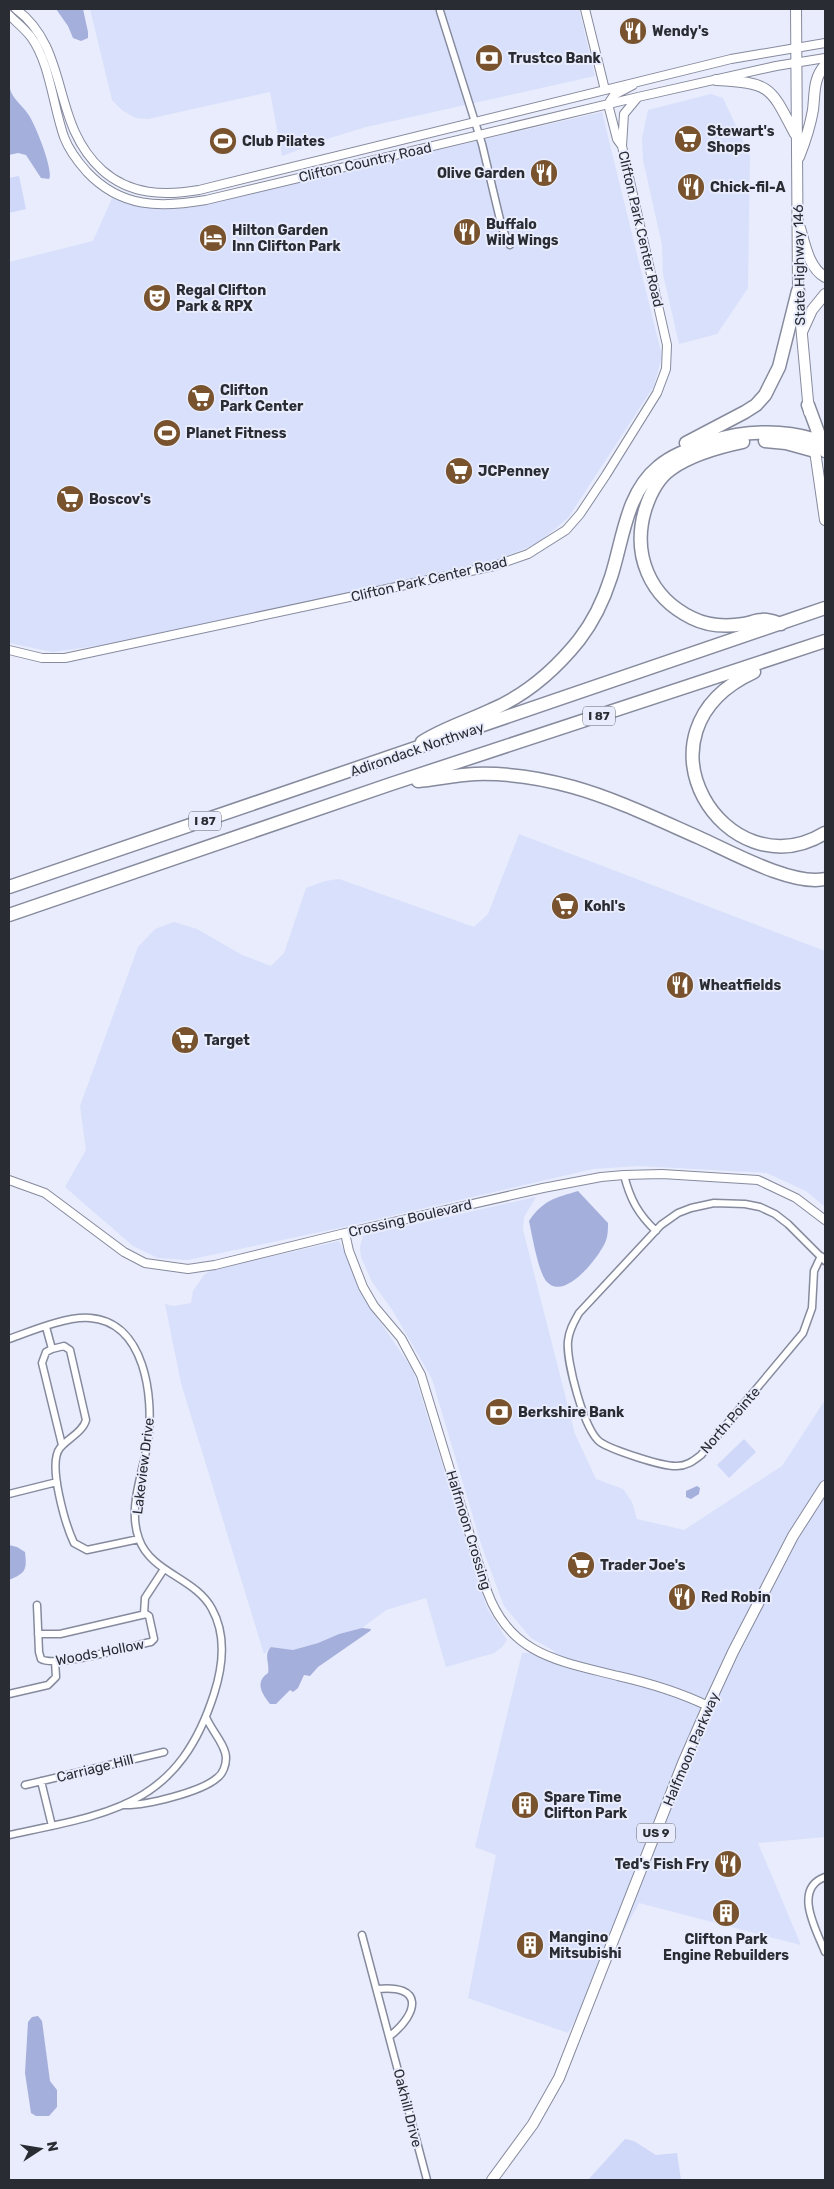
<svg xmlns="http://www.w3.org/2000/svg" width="834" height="2189" font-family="Rubik,sans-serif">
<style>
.built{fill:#d9e0fb}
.green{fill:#d0d8fa}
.water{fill:#a5afdc}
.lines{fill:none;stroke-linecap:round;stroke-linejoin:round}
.minor-casing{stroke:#868a9d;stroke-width:9}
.tertiary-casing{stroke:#868a9d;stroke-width:10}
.primary-casing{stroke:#868a9d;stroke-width:12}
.motorway-casing{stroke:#868a9d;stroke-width:15}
.minor{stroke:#fff;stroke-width:6}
.tertiary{stroke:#fff;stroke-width:8}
.primary{stroke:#fff;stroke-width:10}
.motorway{stroke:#fff;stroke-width:12}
.labels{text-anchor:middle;stroke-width:4;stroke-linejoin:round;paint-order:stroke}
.shield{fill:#e8ecfc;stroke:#63666f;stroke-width:1}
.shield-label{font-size:12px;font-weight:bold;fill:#2a2c33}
.poi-label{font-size:14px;font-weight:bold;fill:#2a2c33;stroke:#e8ecfc;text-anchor:start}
.street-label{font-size:14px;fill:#2a2c33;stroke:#e8ecfc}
</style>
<rect width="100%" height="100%" fill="#e8ecfc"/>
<path class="built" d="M90,9H579L595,76L366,127L333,137L282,156L270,92L148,119L136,118L123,111L112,100Z
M711,94L723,98L750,156L748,288L717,334L679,344L663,274L662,245L643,160L642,138L648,110Z
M602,112L662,356L654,386L568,518L538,543L495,561L110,644L53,652L9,643V262L93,241L113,196L148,208L193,207Z
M519,834L825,951V1207L806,1191L767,1173L639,1166L593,1169L339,1228L188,1260L158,1258L133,1246L65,1187L86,1150L80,1106L138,947L155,929L174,922L197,929L242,955L271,966L284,953L306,888L325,881L339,879L474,927L488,914Z
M536,1197L524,1217L523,1230L575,1434L596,1479L623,1489L632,1502L637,1519L684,1530L782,1466L825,1400V1837L758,1843L801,1945L639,1903L568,2033L468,1998L496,1855L475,1847L522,1653L556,1652L531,1638L504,1606L482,1547L432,1379L393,1311L372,1282L361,1257L360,1247L363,1236Z
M339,1241L376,1316L413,1370L487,1608L507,1640L502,1647L494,1653L446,1667L426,1598L386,1610L362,1628L339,1634L318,1643L293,1650L271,1647L264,1654L181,1383L165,1304L174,1306L191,1303L193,1291L204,1275L210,1271Z"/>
<path class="green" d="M19,176L26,209L9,213V178Z
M744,1439L756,1452L729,1478L717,1465Z
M625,2139L634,2141L656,2155L677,2153L681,2180H588Z"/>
<path class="water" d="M56,9H83L88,32V38L81,41L73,38L68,26Z
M9,60C12,70 7,82 11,92C15,101 25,108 30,117C36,127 54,171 49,179L41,178L26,155L18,153L9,155Z
M578,1191L608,1223C608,1230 608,1238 604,1245C596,1260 564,1302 546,1281C538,1270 532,1235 529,1221C543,1200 555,1198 578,1191Z
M697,1486L700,1488L699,1494L691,1499L686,1497V1491Z
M9,1545L17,1547L25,1552C27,1570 26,1573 9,1580Z
M362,1628L371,1629L370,1631L318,1667L310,1676L304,1675L298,1688L293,1692L290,1690L276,1704H270C261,1693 255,1682 268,1673C270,1663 263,1655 271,1647L293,1650L318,1643L339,1634Z
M38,2016L42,2021L50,2081L57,2090V2107L49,2116H36L31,2113L25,2073L28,2022L32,2017Z"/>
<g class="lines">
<defs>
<path id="minor" d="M440,11L482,144L502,228L510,245
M624,1175C630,1199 638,1214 656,1231
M821,1256L814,1271L812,1308L803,1333L701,1455C693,1461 687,1466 677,1466C663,1467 612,1450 600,1442C584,1430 566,1361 568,1341C569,1330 574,1322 579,1313L661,1225L678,1213L691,1208L714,1203L745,1204L760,1207L775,1214L788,1224L825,1261
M46,1327L52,1349L46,1352L42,1363L62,1445
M9,1339C31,1331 67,1316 90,1318C145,1322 154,1397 148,1440C144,1471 127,1507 139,1539C151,1573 196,1578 212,1609C227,1636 223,1666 214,1694C178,1806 112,1813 9,1835
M52,1349L64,1346L70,1350L86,1420C83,1432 67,1439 60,1448C47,1464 66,1526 74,1543L87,1550L139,1539
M9,1494L57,1482
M37,1605L39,1652L41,1659C55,1668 131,1646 151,1642L154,1639L149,1616L146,1614L60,1634H38
M144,1614L145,1598L164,1569
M9,1694L48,1685L56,1677L55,1661
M41,1781L52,1826
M25,1785L164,1752
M123,1805C145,1806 201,1792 217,1778C223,1774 226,1765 226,1758C226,1745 211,1730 206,1717
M825,1877C792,1889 817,1931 825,1952
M362,1935L427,2180
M377,1989C424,1984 419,2013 390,2036"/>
<path id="tertiary" d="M16,9C71,50 50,123 102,170C130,195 164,196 199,190L731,59L825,43
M585,9L605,90
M9,15C16,22 25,29 31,37C50,63 53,106 64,137C69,150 78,162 87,172C121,208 160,208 206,200L638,97L776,66L825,58
M608,104L614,95L633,85
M622,146L624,114L638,97
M9,650L42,658H65L494,566L528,554L566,530L580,514L606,475L657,393L666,369L667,345L622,146L617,139L608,104
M9,1180L45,1193L124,1252L145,1263L188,1269L215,1265L345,1233L543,1188L601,1177L624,1175L662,1174L758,1180L796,1198L825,1220
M345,1233L349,1251L363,1287L374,1306L401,1338L421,1375L487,1591C510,1655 559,1661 618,1676C649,1683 679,1692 708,1706"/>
<path id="primary" d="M796,9L798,291L809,412
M716,80C771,83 770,86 795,134
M799,157C805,142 810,127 813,110C815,93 813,79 825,65
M800,228C805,245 809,268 825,277
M802,332L812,310L825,294
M814,444L825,520
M492,2180L533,2124L559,2078L683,1763L708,1706L733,1652L793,1536L825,1486"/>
<path id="motorway" d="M808,405L825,451
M765,441L786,443L815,451
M743,442C719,447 691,455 671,469C658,478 650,494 645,510C632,554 649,597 692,618C708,626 726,627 744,624C750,623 756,620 762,620C768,619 775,622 781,624
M686,443L745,412L756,405L765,395L779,367L798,291
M754,672C624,732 726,893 825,833
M422,742C444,728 468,721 491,710C526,695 555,670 579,640C593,622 604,599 611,577C623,540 626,493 658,467C673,454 693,448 712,441C743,431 781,429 813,439
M418,781C437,779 456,775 475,774C507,773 541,778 573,787C616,799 659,820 700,838C731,852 792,886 825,879
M9,887L825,608
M9,915L391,784L825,641"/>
</defs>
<use href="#minor" class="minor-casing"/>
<use href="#tertiary" class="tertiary-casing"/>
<use href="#primary" class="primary-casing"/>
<use href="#motorway" class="motorway-casing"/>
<use href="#minor" class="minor"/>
<use href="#tertiary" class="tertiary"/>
<use href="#primary" class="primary"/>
<use href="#motorway" class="motorway"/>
</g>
<defs>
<symbol id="restaurant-disc" viewBox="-11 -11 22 22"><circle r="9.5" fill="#78532e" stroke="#e8ecfc"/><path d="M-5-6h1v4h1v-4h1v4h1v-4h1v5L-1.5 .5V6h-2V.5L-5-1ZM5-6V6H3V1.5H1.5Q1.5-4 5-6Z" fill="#fff"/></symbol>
<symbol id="bank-disc" viewBox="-11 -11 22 22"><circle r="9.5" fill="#78532e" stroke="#e8ecfc"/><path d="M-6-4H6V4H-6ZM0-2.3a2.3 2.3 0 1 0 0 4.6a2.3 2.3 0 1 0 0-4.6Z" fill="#fff"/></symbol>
<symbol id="supermarket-disc" viewBox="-11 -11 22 22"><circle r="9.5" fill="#78532e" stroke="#e8ecfc"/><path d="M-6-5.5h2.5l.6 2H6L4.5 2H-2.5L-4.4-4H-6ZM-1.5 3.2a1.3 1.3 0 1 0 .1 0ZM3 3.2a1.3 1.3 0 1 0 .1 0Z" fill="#fff"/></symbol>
<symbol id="stadium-disc" viewBox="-11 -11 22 22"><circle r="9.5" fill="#78532e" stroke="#e8ecfc"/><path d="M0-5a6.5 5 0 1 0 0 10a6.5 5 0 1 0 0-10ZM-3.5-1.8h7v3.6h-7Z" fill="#fff"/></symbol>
<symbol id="hotel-disc" viewBox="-11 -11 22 22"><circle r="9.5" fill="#78532e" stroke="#e8ecfc"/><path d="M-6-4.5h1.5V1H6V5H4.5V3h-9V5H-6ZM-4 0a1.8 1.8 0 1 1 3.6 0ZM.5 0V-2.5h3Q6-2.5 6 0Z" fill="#fff"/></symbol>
<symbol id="theatre-disc" viewBox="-11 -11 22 22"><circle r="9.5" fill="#78532e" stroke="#e8ecfc"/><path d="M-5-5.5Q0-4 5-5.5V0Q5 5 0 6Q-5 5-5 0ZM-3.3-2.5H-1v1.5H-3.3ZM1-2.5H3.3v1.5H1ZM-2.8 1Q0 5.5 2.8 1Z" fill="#fff"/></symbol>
<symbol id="building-disc" viewBox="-11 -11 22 22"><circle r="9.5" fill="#78532e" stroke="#e8ecfc"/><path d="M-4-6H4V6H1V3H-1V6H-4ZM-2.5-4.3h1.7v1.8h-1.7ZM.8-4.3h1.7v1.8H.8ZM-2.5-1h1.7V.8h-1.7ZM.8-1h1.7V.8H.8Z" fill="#fff"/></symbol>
</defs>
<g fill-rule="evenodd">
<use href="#restaurant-disc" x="617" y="15" width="32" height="32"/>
<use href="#bank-disc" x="473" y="42" width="32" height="32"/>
<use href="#supermarket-disc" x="672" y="123" width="32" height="32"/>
<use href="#stadium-disc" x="207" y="125" width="32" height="32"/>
<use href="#restaurant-disc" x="528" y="157" width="32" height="32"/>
<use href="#restaurant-disc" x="675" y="171" width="32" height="32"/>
<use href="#restaurant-disc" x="451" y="216" width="32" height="32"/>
<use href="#hotel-disc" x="197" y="222" width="32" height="32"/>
<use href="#theatre-disc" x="141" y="282" width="32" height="32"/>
<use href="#supermarket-disc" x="185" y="382" width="32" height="32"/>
<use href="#stadium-disc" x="151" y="417" width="32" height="32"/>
<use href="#supermarket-disc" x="443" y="455" width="32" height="32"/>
<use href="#supermarket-disc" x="54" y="483" width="32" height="32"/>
<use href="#supermarket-disc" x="549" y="890" width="32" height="32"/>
<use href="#restaurant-disc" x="664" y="969" width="32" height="32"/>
<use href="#supermarket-disc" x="169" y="1024" width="32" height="32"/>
<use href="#bank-disc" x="483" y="1396" width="32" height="32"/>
<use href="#supermarket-disc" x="565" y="1549" width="32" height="32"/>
<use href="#restaurant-disc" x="666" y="1581" width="32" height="32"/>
<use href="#building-disc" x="509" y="1789" width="32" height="32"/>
<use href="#restaurant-disc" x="712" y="1848" width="32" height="32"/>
<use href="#building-disc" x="710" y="1897" width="32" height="32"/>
<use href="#building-disc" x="514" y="1929" width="32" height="32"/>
</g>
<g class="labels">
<g class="shield">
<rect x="583" y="706.5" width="32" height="19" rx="4"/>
<rect x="189" y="811.5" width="32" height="19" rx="4"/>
<rect x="637" y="1823.5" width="38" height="19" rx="4"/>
</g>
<g class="shield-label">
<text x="599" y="720">I 87</text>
<text x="205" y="825">I 87</text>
<text x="656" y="1837">US 9</text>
</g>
<g class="poi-label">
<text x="652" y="36">Wendy's</text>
<text x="508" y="63">Trustco Bank</text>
<text x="707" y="136">Stewart's<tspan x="707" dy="16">Shops</tspan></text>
<text x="242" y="146">Club Pilates</text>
<text x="525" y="178" text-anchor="end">Olive Garden</text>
<text x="710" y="192">Chick-fil-A</text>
<text x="486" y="229">Buffalo<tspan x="486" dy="16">Wild Wings</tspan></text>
<text x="232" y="235">Hilton Garden<tspan x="232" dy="16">Inn Clifton Park</tspan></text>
<text x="176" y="295">Regal Clifton<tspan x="176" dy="16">Park &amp; RPX</tspan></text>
<text x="220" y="395">Clifton<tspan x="220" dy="16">Park Center</tspan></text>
<text x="186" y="438">Planet Fitness</text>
<text x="478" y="476">JCPenney</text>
<text x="89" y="504">Boscov's</text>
<text x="584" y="911">Kohl's</text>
<text x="699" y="990">Wheatfields</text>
<text x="204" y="1045">Target</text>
<text x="518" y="1417">Berkshire Bank</text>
<text x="600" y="1570">Trader Joe's</text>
<text x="701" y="1602">Red Robin</text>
<text x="544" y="1802">Spare Time<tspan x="544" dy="16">Clifton Park</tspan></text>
<text x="709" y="1869" text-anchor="end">Ted's Fish Fry</text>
<text x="549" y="1942">Mangino<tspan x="549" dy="16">Mitsubishi</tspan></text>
<text x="726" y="1944" text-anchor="middle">Clifton Park<tspan x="726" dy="16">Engine Rebuilders</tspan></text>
</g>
<g class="street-label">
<text transform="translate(365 162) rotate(-13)" y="5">Clifton Country Road</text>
<text transform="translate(641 229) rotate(77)" y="5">Clifton Park Center Road</text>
<text transform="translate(799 265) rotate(-91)" y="5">State Highway 146</text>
<text transform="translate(429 579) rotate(-13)" y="5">Clifton Park Center Road</text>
<text transform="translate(417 749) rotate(-19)" y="5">Adirondack Northway</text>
<text transform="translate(410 1218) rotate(-13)" y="5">Crossing Boulevard</text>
<text transform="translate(730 1420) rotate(-49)" y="5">North Pointe</text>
<text transform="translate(143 1466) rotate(-83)" y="5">Lakeview Drive</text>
<text transform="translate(469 1530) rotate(73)" y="5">Halfmoon Crossing</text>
<text transform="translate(100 1652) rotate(-11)" y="5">Woods Hollow</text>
<text transform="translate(691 1749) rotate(-67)" y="5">Halfmoon Parkway</text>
<text transform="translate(95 1768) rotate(-14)" y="5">Carriage Hill</text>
<text transform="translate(408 2108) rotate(76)" y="5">Oakhill Drive</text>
</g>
</g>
<rect width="834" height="2189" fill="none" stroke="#2a2c33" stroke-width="20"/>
<g transform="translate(40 2149) rotate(78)" stroke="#e8ecfc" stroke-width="4" paint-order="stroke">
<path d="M0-4L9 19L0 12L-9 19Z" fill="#2a2c33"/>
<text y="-8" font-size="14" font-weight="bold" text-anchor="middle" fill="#2a2c33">N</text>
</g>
</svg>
